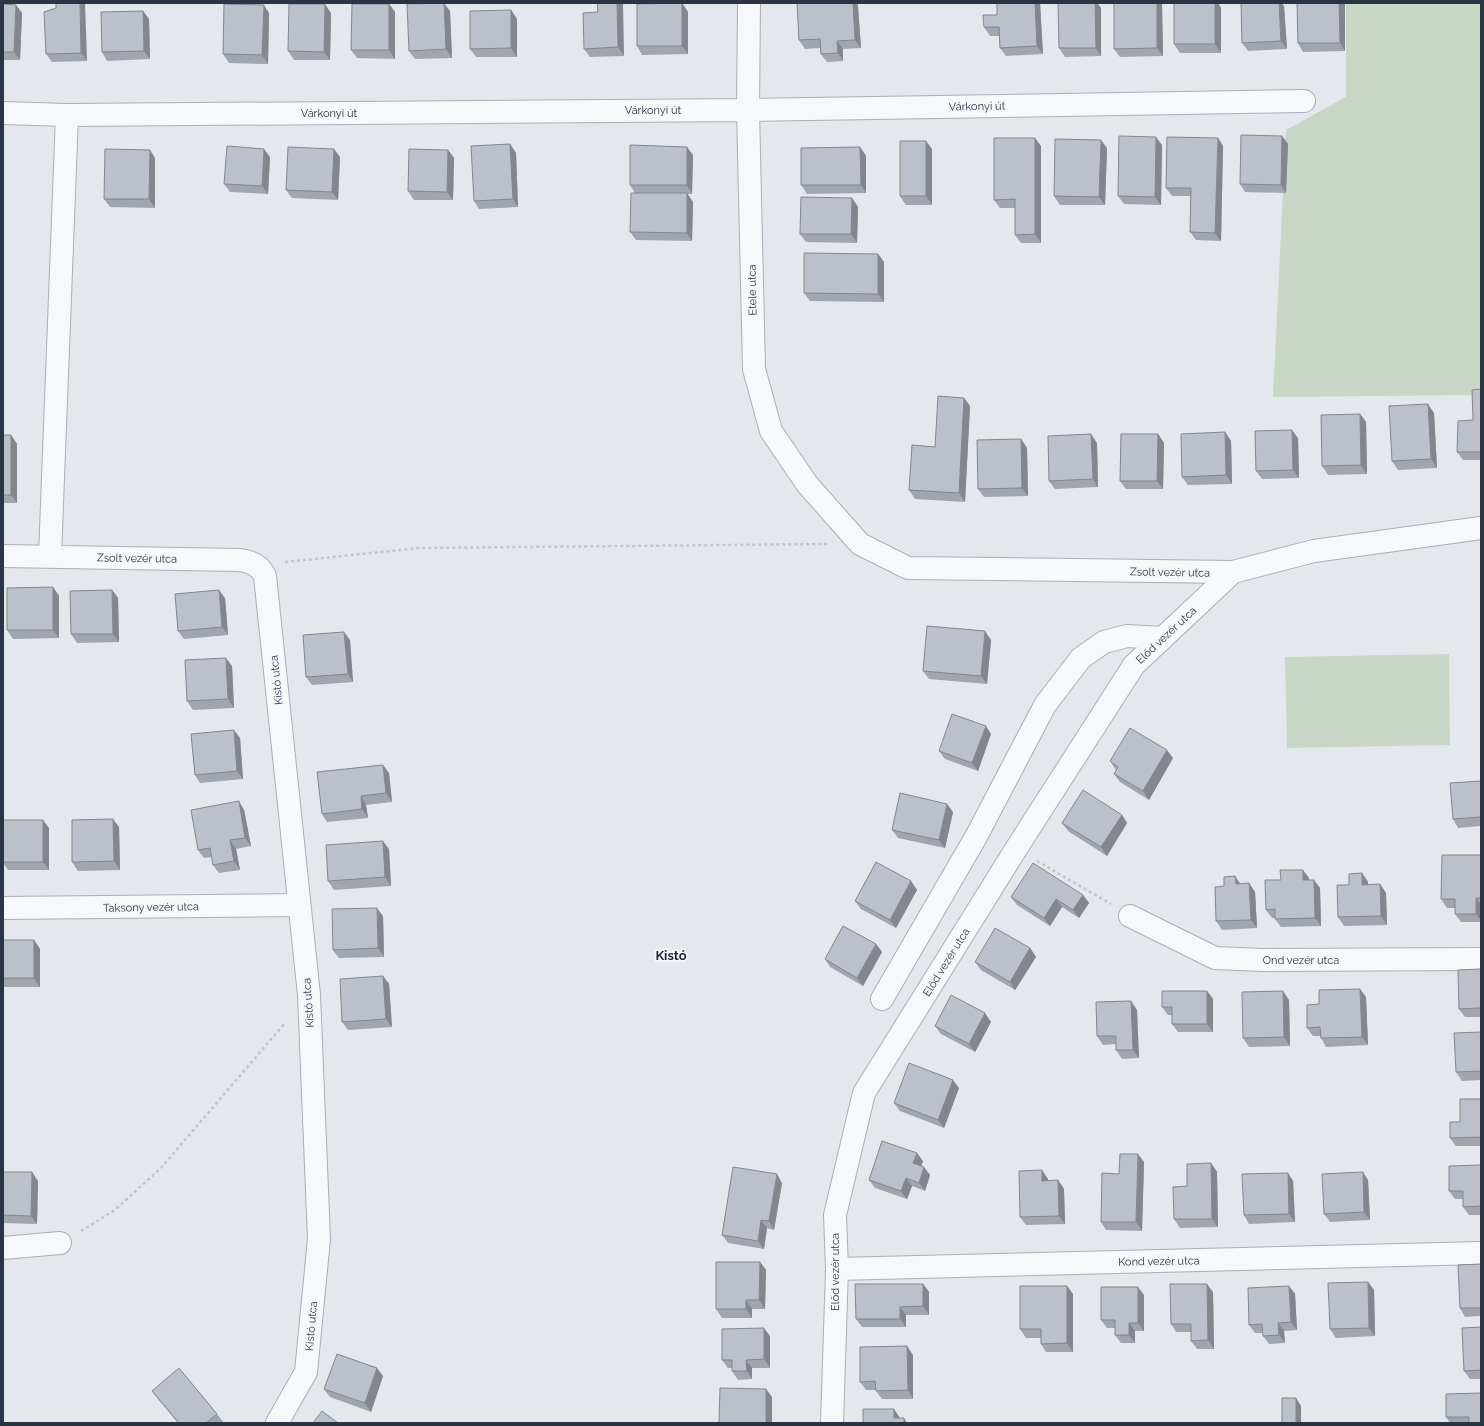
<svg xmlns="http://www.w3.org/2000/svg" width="1484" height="1426" font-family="Raleway,sans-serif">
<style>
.green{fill:#c9d6c5}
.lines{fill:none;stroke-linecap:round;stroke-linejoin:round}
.minor-casing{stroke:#a9aeb7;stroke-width:24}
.path{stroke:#c2c5cb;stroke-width:2.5;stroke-dasharray:3 3;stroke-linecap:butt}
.minor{stroke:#f7f8fa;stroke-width:22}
.wall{fill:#a1a5ae}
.shaded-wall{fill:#83868d}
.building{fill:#bbc0ca;stroke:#83868d}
.labels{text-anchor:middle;stroke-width:4;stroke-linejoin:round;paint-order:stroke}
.street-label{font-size:11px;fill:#2b3445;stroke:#f4f6f9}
.quarter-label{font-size:13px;font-weight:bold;fill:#1d2536;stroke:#f4f6f9}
</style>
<rect width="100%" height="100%" fill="#e4e7ec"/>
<path class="green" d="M1346,3H1481V395L1273,397L1286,130L1346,97Z
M1449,654L1450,745L1287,748L1285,657Z"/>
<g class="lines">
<defs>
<path id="minor" d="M749,3L748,110L754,369L771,431L807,484L860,544L908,568L1233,572L1314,551L1481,528
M3,113L67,115L748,110L1304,101
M3,556L239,560C250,561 260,565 265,576L309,995L319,1239L306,1372L277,1423
M50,556L67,115
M3,908L299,905
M1130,916L1215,958L1263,960L1481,959
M882,999L977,835L1045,705L1081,658L1104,642L1127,636L1163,638
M3,1248L60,1243
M837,1269L1481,1253
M832,1423L837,1269L835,1215L864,1093L1016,849L1134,665L1233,572"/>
</defs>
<use href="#minor" class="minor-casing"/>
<path class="path" d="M285,562L419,548L827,544
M1037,861L1111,904
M81,1231L115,1210L161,1168L285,1023"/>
<use href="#minor" class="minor"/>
</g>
<path class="wall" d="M682,3L688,12V54L642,55L637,46Z
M797,3H857L858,6L861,48L843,49V61L827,62L821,54L820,48L805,49L799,40Z
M997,3H1040L1043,54L1006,56L1000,48L999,36H990L984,27L997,15Z
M1058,3H1097L1101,8V56L1065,57L1059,48Z
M1114,3H1162L1163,56L1120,57L1114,49Z
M1174,3H1218L1221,8V53H1180L1174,44Z
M1345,3V51L1303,52L1298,43Z
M3,4L16,5L22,13L20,60H3Z
M389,4L395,12V59L357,58L351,50Z
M1284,6L1287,49L1248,51L1242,43Z
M56,8L87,61L52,62L46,54Z
M511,10L517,19V57H476L470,49Z
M143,11L149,19L150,59L107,61L102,52Z
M450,11L452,58L415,59L409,51Z
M598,12L624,56L590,57L584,49Z
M269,13L268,64L229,63L223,54Z
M331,13L330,60H294L288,51Z
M1282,136L1288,144L1286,193L1245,192L1240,184Z
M1218,138L1223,146L1221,241L1196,240L1190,232L1191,196H1172L1166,188Z
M510,144L516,153L518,207L479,209L474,201Z
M1162,145L1161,205L1124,204L1118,196Z
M1041,146V243H1021L1015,235V208H1000L994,200Z
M860,147L866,156V193L807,194L801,185Z
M1107,148L1105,205H1060L1054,196Z
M932,149V205H906L900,196Z
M448,150L454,158L453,200H414L408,191Z
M693,155L692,194H687L693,202L692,241L636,240L630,232L635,193L630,185Z
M270,157L268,194L230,192L224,184Z
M340,157L338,200L292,198L286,190Z
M155,158V208L110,207L104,199Z
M852,198L858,207L857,243L806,242L800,234Z
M878,254L884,262V302L810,301L804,293Z
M1481,389V460H1463L1457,452L1473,420Z
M964,398L970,406L965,502L915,499L909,490Z
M1434,413L1437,468L1398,470L1392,461Z
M1360,414L1366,422L1367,474L1328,475L1322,466Z
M1225,432L1231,441L1232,484L1188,485L1182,477Z
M1158,434L1164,443L1163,489H1126L1120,481Z
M3,435H11L17,444V503H3Z
M1298,438L1299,478L1262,479L1256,471Z
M1021,439L1027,448L1028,496L984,497L978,489Z
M1097,443L1098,487L1055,489L1049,481Z
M53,587L59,596V638L13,639L7,630Z
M112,590L118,598L119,642L77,643L71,634Z
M225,598L228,635L184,639L178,631Z
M350,640L353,682L312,685L306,677Z
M991,640L987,684L929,679L923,671Z
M232,666L234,708L193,710L187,701Z
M991,734L978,771L945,759L939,751Z
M240,738L243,779L200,783L195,775Z
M1173,758L1149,800L1120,782L1114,774L1116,770L1110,761Z
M389,773L392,802L366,805L368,818L327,822L322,814Z
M1481,781V826L1458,828L1453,819Z
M244,810L251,846L236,849L240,870L219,873L213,865L212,857L204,858L198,850Z
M953,812L945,848L898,838L892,830Z
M1122,815L1127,823L1107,856L1068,831L1062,823Z
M3,820L49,828V870H8L3,863Z
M119,827L120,870L78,871L72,862Z
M389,849L391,886L334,890L328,881Z
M1481,855V922H1461L1455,914V908H1447L1441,899Z
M1362,873L1368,882V884H1380L1386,893L1387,925L1344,926L1338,917L1349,885Z
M1235,876L1240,884L1249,883L1255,892L1257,928L1222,930L1216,921L1224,886Z
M1309,878V880L1320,888L1321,926L1281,927L1275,919V918H1272L1266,910Z
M911,881L917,890L896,928L861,909L855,901Z
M1083,895L1089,903L1079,918L1062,907L1050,926L1017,905L1011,897Z
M383,916L384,957L339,958L333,950Z
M3,940H34L40,949V987H3Z
M876,944L882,952L863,986L830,967L825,959Z
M1030,948L1036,957L1015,990L981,970L975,962Z
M1481,969V1017H1465L1459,1009Z
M383,976L389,984L392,1027L348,1030L342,1022Z
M1360,989L1366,997L1368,1045L1326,1047L1321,1038L1320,1036H1313L1307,1028L1319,1004Z
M1207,991L1213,999V1032H1178L1172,1024V1015H1168L1162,1007Z
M1289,1000L1290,1046L1249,1047L1243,1038Z
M1131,1001L1137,1010L1139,1058L1122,1059L1116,1050V1044L1103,1045L1097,1036Z
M991,1022L975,1052L941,1034L935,1026Z
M1481,1032V1080L1462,1081L1456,1072Z
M959,1088L944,1128L900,1111L894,1103Z
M1481,1099V1146H1456L1450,1138L1460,1122Z
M923,1161L921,1166L930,1175L925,1191L912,1186L907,1199L875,1188L869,1180Z
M1144,1162L1142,1231L1106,1230L1101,1222L1119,1174Z
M1211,1163L1217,1172L1218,1227L1180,1228L1174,1219Z
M1481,1165V1215H1469L1463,1207V1199H1455L1449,1191Z
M3,1172L38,1181L37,1224L3,1223Z
M1288,1173L1293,1181L1295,1222L1249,1224L1244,1215Z
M1048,1179V1180H1058L1064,1189L1065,1224L1026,1225L1020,1217Z
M1368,1180L1370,1220L1330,1222L1324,1214Z
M782,1183L774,1230L767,1228L764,1249L728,1243L722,1235Z
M760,1262L766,1270L765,1309H752V1318H722L716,1309Z
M1481,1264V1316L1465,1317L1460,1308Z
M1368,1282L1374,1290L1375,1336L1336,1338L1330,1329Z
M923,1284L929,1292V1315H906V1327H862L856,1319Z
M1067,1286L1073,1294V1352H1046L1041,1344V1338H1026L1020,1329Z
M1289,1286L1295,1294L1297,1330L1284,1331L1285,1343L1269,1344L1263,1336V1333H1255L1249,1325Z
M1213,1292L1214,1349H1197L1191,1341V1332H1176L1171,1324Z
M1144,1295V1331H1135V1343H1121L1115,1335V1328H1107L1101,1320Z
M1481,1327V1379H1470L1464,1371Z
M770,1336V1368H752V1379L738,1380L732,1371V1368H728L722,1360Z
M913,1355V1399H882L876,1391V1390H866L860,1382Z
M383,1376L371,1412L330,1397L324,1389Z
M152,1391L217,1414L223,1422L222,1423H178L158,1399Z
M1481,1393V1423H1450L1446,1417Z"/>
<path class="shaded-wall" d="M80,3H85L87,61L81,53Z
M444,3L450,11L452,58L446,49Z
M617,3H623L624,56L618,47Z
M682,3L688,12V54L682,46Z
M853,3H857L858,6L861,48L855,40Z
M1035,3H1040L1043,54L1037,46Z
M1095,3H1097L1101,8V56L1096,48Z
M1157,3H1162L1163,56L1157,48Z
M1215,3H1218L1221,8V53L1215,44Z
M1279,3H1282L1284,6L1287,49L1281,41Z
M1339,3H1345V51L1340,43Z
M325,4L331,13L330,60L324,52Z
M389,4L395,12V59L389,50Z
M16,5L22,13L20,60L14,52Z
M264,5L269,13L268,64L262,55Z
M511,10L517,19V57L511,48Z
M143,11L149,19L150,59L144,51Z
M837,41L843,49V61L838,53Z
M1282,136L1288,144L1286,193L1281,185Z
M1156,137L1162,145L1161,205L1155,197Z
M1035,138L1041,146V243L1035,234Z
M1218,138L1223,146L1221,241L1215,233Z
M1101,140L1107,148L1105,205L1099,197Z
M926,141L932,149V205L926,196Z
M510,144L516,153L518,207L513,199Z
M687,147L693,155L692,194L687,185Z
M860,147L866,156V193L861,185Z
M264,149L270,157L268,194L262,186Z
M334,149L340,157L338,200L332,192Z
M150,150L155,158V208L149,199Z
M448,150L454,158L453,200L447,192Z
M687,193L693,202L692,241L687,233Z
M852,198L858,207L857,243L851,234Z
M878,254L884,262V302L878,294Z
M964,398L970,406L965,502L959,493Z
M1428,404L1434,413L1437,468L1431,459Z
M1360,414L1366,422L1367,474L1361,465Z
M1292,430L1298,438L1299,478L1293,470Z
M1225,432L1231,441L1232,484L1226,475Z
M1091,434L1097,443L1098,487L1093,479Z
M1158,434L1164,443L1163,489L1157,481Z
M11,435L17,444V503L11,495Z
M1021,439L1027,448L1028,496L1022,488Z
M53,587L59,596V638L53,630Z
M112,590L118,598L119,642L113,634Z
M219,590L225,598L228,635L222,627Z
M985,631L991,640L987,684L981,676Z
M344,632L350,640L353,682L348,674Z
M226,658L232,666L234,708L228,699Z
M986,726L991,734L978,771L972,763Z
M234,730L240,738L243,779L237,771Z
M1167,750L1173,758L1149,800L1143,791Z
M383,765L389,773L392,802L386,793Z
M361,796L366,805L368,818L362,809Z
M239,801L244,810L251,846L245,838Z
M947,804L953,812L945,848L939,840Z
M1122,815L1127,823L1107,856L1101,847Z
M113,819L119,827L120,870L114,861Z
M43,820L49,828V870L43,862Z
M230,840L236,849L240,870L234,861Z
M383,841L389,849L391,886L385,877Z
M1303,870L1309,878V889L1303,880Z
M1362,873L1368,882V893L1362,885Z
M1235,876L1241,885L1236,884Z
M1314,880L1320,888L1321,926L1315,918Z
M911,881L917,890L896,928L890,920Z
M1249,883L1255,892L1257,928L1251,920Z
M1380,884L1386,893L1387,925L1381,916Z
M1083,895L1089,903L1079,918L1073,910Z
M1476,898L1481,904V920L1476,914Z
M1056,899L1062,907L1050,926L1044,918Z
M377,908L383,916L384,957L378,948Z
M34,940L40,949V987L34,978Z
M876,944L882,952L863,986L857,978Z
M1030,948L1036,957L1015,990L1010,982Z
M383,976L389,984L392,1027L386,1019Z
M1360,989L1366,997L1368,1045L1362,1037Z
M1207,991L1213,999V1032L1207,1024Z
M1283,991L1289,1000L1290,1046L1284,1037Z
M1131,1001L1137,1010L1139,1058L1133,1050Z
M985,1013L991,1022L975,1052L969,1044Z
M953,1080L959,1088L944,1128L938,1120Z
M917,1153L923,1161L919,1172L913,1163Z
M1138,1154L1144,1162L1142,1231L1136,1222Z
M1211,1163L1217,1172L1218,1227L1212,1219Z
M924,1167L930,1175L925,1191L919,1183Z
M1042,1170L1048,1179V1189L1042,1181Z
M32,1172L38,1181L37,1224L31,1216Z
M1363,1172L1368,1180L1370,1220L1364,1212Z
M1288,1173L1293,1181L1295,1222L1289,1214Z
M777,1174L782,1183L774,1230L769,1221Z
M906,1178L912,1186L907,1199L901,1191Z
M1058,1180L1064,1189L1065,1224L1059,1216Z
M761,1220L767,1228L764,1249L758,1241Z
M760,1262L766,1270L765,1309L759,1300Z
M1368,1282L1374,1290L1375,1336L1369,1328Z
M923,1284L929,1292V1315L923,1306Z
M1207,1284L1213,1292L1214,1349L1208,1340Z
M1067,1286L1073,1294V1352L1067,1343Z
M1289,1286L1295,1294L1297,1330L1291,1322Z
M1138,1287L1144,1295V1331L1138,1323Z
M746,1300L752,1309V1318L746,1309Z
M900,1307L906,1315V1327L900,1319Z
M1129,1323L1135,1331V1343L1129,1335Z
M1278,1323L1284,1331L1285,1343L1279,1335Z
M764,1328L770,1336V1368L764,1359Z
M907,1346L913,1355V1399L908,1390Z
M746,1360L752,1368V1379L747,1371Z
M377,1368L383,1376L371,1412L365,1403Z
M766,1389L772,1397V1423H766Z
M1296,1398L1301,1406V1423H1296Z
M894,1409L900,1418H894Z
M904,1418L907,1423H904Z"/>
<path class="building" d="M56,3H80L81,53L46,54L44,12L56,8Z
M444,3L446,49L409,51L407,4Z
M597,3H617L618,47L584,49L583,13L598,12Z
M682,3V46H637V4Z
M797,3H853L855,40L837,41L838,53L821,54L820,39L799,40Z
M997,3H1035L1037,46L1000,48L999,27H984L983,15H997Z
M1058,3H1095L1096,48H1059Z
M1114,3H1157V48L1114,49Z
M1174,3H1215V44H1174Z
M1241,3H1279L1281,41L1242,43Z
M1297,3H1339L1340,43H1298Z
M3,4L16,5L14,52H3Z
M224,4L264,5L262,55L223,54Z
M289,4H325L324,52L288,51Z
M352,4H389V50H351Z
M511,10V48L470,49V11Z
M143,11L144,51L102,52L101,12Z
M1241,135L1282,136L1281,185L1240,184Z
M1119,136L1156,137L1155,197L1118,196Z
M1167,137L1218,138L1215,233L1190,232L1191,188H1166Z
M994,138H1035V234L1015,235V199L994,200Z
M1055,139L1101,140L1099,197L1054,196Z
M900,141H926V196H900Z
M510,144L513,199L474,201L471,146Z
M630,145L687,147V185H630Z
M227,146L264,149L262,186L224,184Z
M288,147L334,149L332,192L286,190Z
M860,147L861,185H801V148Z
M105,149L150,150L149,199H104Z
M409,149L448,150L447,192L408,191Z
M631,193H687V233L630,232Z
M801,197L852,198L851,234H800Z
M804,253L878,254V294L804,293Z
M1481,389V452H1457L1458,421L1473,420L1472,390Z
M938,396L964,398L959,493L909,490L912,445L935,447Z
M1428,404L1431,459L1392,461L1389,406Z
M1360,414L1361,465L1322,466L1321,415Z
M1292,430L1293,470L1256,471L1255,431Z
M1225,432L1226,475L1182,477L1181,434Z
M1091,434L1093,479L1049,481L1048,436Z
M1121,434H1158L1157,481H1120Z
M3,435H11V495H3Z
M1021,439L1022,488L978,489L977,440Z
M53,587V630H7V588Z
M112,590L113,634H71L70,591Z
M219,590L222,627L178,631L175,594Z
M927,626L985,631L981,676L923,671Z
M344,632L348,674L306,677L303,635Z
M226,658L228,699L187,701L185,660Z
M952,714L986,726L972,763L939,751Z
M1130,728L1167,750L1143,791L1114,774L1118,767L1110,761Z
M234,730L237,771L195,775L191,734Z
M383,765L386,793L361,796L362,809L322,814L317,772Z
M1481,781V817L1453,819L1450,783Z
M1083,790L1122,815L1101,847L1062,823Z
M900,793L947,804L939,840L892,830Z
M239,801L245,838L230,840L234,861L213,865L210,848L198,850L191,810Z
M113,819L114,861L72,862V820Z
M3,820H43V862H3Z
M383,841L385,877L328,881L326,845Z
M1442,855H1481V898H1476V914H1455V899H1441Z
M876,862L911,881L890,920L855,901Z
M1033,863L1083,895L1073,910L1056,899L1044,918L1011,897Z
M1280,870H1303V880H1314L1315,918L1275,919V909L1266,910L1265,880H1281Z
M1362,873V885L1380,884L1381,916L1338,917L1337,885H1349V874Z
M1235,876L1236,884L1249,883L1251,920L1216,921L1215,887L1224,886V877Z
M377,908L378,948L333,950L332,909Z
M843,926L876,944L857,978L825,959Z
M995,928L1030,948L1010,982L975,962Z
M3,940H34V978H3Z
M1481,969V1008L1459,1009L1458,970Z
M383,976L386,1019L342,1022L340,979Z
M1360,989L1362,1037L1321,1038L1320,1027L1307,1028V1005L1319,1004V990Z
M1162,991H1207V1024H1172V1007H1162Z
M1283,991L1284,1037L1243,1038L1242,992Z
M951,995L985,1013L969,1044L935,1026Z
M1131,1001L1133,1050H1116V1036H1097L1096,1002Z
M1481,1032V1071L1456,1072L1454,1033Z
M909,1063L953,1080L938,1120L894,1103Z
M1460,1099H1481V1137L1450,1138V1122H1460Z
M882,1141L917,1153L913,1163L924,1167L919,1183L906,1178L901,1191L869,1180Z
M1120,1154H1138L1136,1222H1101L1102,1173L1119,1174Z
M1211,1163L1212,1219H1174L1173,1187L1187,1186V1164Z
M1481,1165V1206L1463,1207V1191H1449V1166Z
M733,1167L777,1174L769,1221L761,1220L758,1241L722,1235Z
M1042,1170V1181L1058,1180L1059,1216L1020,1217L1019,1171Z
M3,1172H32L31,1216L3,1215Z
M1363,1172L1364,1212L1324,1214L1322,1174Z
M1288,1173L1289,1214L1244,1215L1242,1174Z
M716,1262H760L759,1300H746V1309H716Z
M1481,1264V1308H1460L1458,1265Z
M1368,1282L1369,1328L1330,1329L1328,1283Z
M855,1284H923V1306L900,1307V1319H856Z
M1170,1284H1207L1208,1340L1191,1341V1324H1171Z
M1020,1286H1067V1343L1041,1344V1329H1020Z
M1289,1286L1291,1322L1278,1323L1279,1335L1263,1336L1262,1324L1249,1325L1248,1288Z
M1101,1287H1138V1323H1129V1335H1115V1320H1101Z
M1481,1327V1370L1464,1371L1462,1328Z
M764,1328V1359L746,1360L747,1371H732V1360H722V1329Z
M907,1346L908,1390L876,1391L875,1381L860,1382V1347Z
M337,1354L377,1368L365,1403L324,1389Z
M179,1368L217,1414L206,1423H179L152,1391Z
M720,1388L766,1389V1423H719Z
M1481,1393V1423H1469V1417H1446V1394Z
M1282,1398H1296V1423H1282Z
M863,1409H894V1418H904V1423H863Z
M322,1411L338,1423H313Z"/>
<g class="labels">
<g class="street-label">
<text transform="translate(977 106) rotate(-1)" y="4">Várkonyi út</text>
<text x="653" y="114">Várkonyi út</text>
<text x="329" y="117">Várkonyi út</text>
<text transform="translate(752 290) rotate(-91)" y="4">Etele utca</text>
<text transform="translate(137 558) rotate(1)" y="4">Zsolt vezér utca</text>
<text transform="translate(1170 572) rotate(1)" y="4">Zsolt vezér utca</text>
<text transform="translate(1166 635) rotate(-43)" y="4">Előd vezér utca</text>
<text transform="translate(276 680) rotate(-96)" y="4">Kistó utca</text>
<text transform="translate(151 907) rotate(-1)" y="4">Taksony vezér utca</text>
<text x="1301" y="964">Ond vezér utca</text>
<text transform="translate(946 962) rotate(-58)" y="4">Előd vezér utca</text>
<text transform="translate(308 1003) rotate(-94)" y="4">Kistó utca</text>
<text transform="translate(1159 1261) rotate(-1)" y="4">Kond vezér utca</text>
<text transform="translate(835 1272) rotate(-90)" y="4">Előd vezér utca</text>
<text transform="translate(311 1326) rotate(-85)" y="4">Kistó utca</text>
</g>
<g class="quarter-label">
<text x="671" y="960">Kistó</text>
</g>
</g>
<rect width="1484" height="1426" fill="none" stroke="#2b3445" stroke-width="8"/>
</svg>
